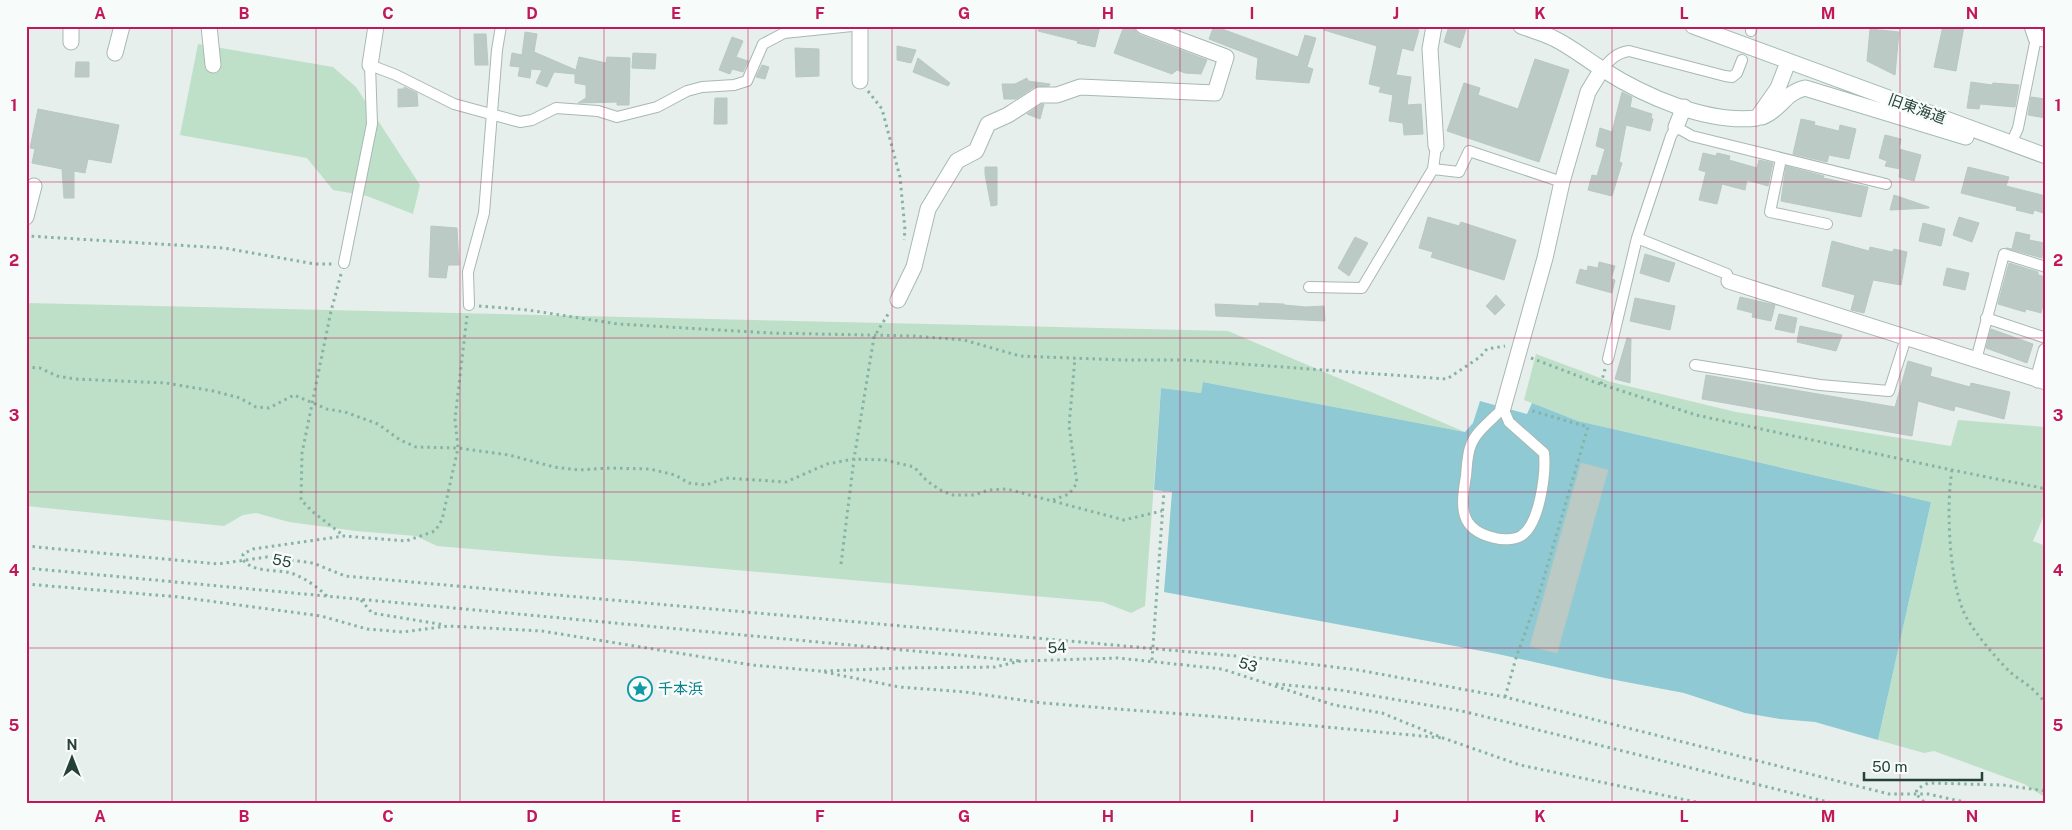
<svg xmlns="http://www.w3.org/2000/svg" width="2072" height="830" font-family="'Public Sans','Noto Sans JP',sans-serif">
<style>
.green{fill:#bfe0c8}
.water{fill:#8ec9d4}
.building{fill:#bbcac4;stroke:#b8c9c2}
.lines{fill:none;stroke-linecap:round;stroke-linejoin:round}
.lane-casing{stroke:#a8b8b2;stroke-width:12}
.street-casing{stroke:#a8b8b2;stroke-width:17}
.secondary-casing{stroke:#a4bbb3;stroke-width:17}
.path{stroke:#86b3a5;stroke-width:3;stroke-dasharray:2.5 4;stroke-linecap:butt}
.lane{stroke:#fff;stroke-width:10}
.street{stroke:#fff;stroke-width:15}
.secondary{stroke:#fff;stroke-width:15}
.grid{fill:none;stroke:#c2185b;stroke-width:1;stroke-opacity:0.55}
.labels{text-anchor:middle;stroke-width:5;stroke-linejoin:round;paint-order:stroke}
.street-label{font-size:15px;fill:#24423a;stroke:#f7fbf9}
.culture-label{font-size:15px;fill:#0d838f;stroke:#f7fbf9;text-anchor:start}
.neatline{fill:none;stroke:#c2185b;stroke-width:2}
.grid-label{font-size:16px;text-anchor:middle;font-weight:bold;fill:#c2185b}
</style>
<rect width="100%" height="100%" fill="#e6efeb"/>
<path class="green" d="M198,44L333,67L356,87L420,185L413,214L367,196L333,190L307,158L180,135Z
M26,303L1228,331L1465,432L1203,382L1201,393L1161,388L1145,606L1131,613L1103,602L632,561L553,556L437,546L416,536L356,531L289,522L256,513L243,515L224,526L26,506Z
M1536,354L1611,382L1736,412L1951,446L1958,420L2046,427V511L2033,541L2046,546V798L2024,784L1934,751L1924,753L1878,740L1931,502L1578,421L1524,400Z"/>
<path class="water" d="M1203,382L1465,432L1473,423L1480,401L1527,414L1532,403L1578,421L1931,502L1878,740L1815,722L1780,719L1745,713L1684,693L1605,678L1498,654L1164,592L1172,492L1154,490L1161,388L1201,393Z"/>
<path class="building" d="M1039,26H1100L1095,47L1077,43L1078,41L1038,31Z
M1124,26H1134L1136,32L1140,35L1207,60L1201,74L1185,73L1177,70L1172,74L1114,53Z
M1214,26L1298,57L1305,35L1316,38L1307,67L1313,69L1309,83L1256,79L1258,58L1209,39Z
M1324,26H1407L1419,30L1413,51L1402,48L1396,75L1411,77L1407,105L1421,104L1423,134L1404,135L1403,123L1389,121L1393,95L1379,92L1381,87L1369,84L1377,46L1324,30Z
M1449,26L1466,29L1460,48L1444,42Z
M1943,26H1964L1956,71L1934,67Z
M1870,29L1899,32L1895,75L1867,61Z
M525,32L537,34L534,52L576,70L579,57L606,63L607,57L630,58L629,105H617V102L578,103L586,98V85L575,83V74L554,72L547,87L536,83L542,70L531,69L530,78L518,76L520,67L510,66L512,53L522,55Z
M474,34H486L488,65H475Z
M732,37L743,41L736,57L748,61L743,72L732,69L730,74L719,70Z
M897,46L916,50L911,63L897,60Z
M795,48L819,49V76L796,77Z
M633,53L656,54L655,69L632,68Z
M918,58L950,83L948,86L913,72Z
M1535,59L1569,70L1539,162L1447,131L1464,83L1480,88L1478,95L1518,109Z
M76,62H89V77H75Z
M762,65L769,67L765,79L756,77Z
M1027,78L1028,81L1050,84L1049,86L1034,87L1016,99H1004L1002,84H1015Z
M1971,82L1992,85L1993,83L2019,85L2015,107L1980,104L1979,109L1967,108Z
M404,87L417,93L418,106L398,107V89H404Z
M1622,92L1632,97L1630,107L1652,114L1651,118L1653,119L1650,131L1626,125L1619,162L1622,163L1612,196L1588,190L1592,175L1597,176L1605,149L1596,146L1600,128L1612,132Z
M2031,97L2046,99V118L2028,115Z
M715,98H727V124H714Z
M1042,104H1044L1040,119L1027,114Z
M38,109L119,125L111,163L88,159L85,173L74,171V198H64L62,169L32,163L35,149L30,148Z
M1801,119L1815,122L1814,125L1839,131L1840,125L1856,129L1849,159L1829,155L1827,162L1793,154Z
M1885,135L1901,139L1899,149L1921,155L1914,181L1899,177L1900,169L1885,166L1887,161L1879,158Z
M1703,153L1716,156L1717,153L1730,156L1729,160L1757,168L1759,160L1773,163L1768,186L1747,180L1745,190L1722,184L1717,204L1699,200L1706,172L1699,170Z
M1786,166L1824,176L1823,178L1868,187L1861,217L1781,201Z
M985,167H997V205L991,206L985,174Z
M1968,167L2009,177L2006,186L2046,196V214L2034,210L2033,214L2016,210L2017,207L1961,193Z
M1894,195L1929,207V208L1890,210Z
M1428,217L1459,226L1461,222L1516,240L1504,280L1431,257L1433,252L1419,248Z
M1959,217L1979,223L1972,242L1953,235Z
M1923,223L1945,229L1941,246L1919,241Z
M431,226L457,228L459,265H448L446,278L429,277Z
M2016,232L2030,235L2029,240L2045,243L2042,258L2006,248L2012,249Z
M1355,237L1368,243L1349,276L1338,268Z
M1832,241L1869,251L1870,247L1892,252L1894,249L1907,252L1901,285L1873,280L1864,313L1851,310L1855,295L1822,286Z
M1645,254L1675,263L1669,282L1640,273Z
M1599,262L1615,266L1611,279L1615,280L1612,293L1576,283L1580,269L1587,271L1588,266L1598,268Z
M2009,263L2038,272V275L2046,277V295L2041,313L2026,309L2025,312L1998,304Z
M1947,268L1969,273L1965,290L1943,285Z
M1496,295L1505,305L1495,315L1486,306Z
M1740,297L1775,305L1771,321L1752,317L1753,313L1737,309Z
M1635,298L1675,306L1670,330L1630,321Z
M1259,303L1284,304V305L1306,307L1324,306L1325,321L1216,316L1215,304L1259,306Z
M1779,314L1797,318L1794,333L1775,329Z
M1800,326L1842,335L1836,351L1797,342Z
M1991,329L2033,344L2027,363L1986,348Z
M1627,338L1631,339L1630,383L1615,379Z
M1908,361L1932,368L1930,376L1970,387L1971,383L2010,392L2004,419L1955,406L1954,411L1918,401L1912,436L1702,399L1706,375L1895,407Z
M1581,463L1608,470L1557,653L1530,646Z"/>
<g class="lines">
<defs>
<path id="lane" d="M1751,31L1752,26
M1602,69C1610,60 1616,53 1629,51L1725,76L1732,77L1737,73L1742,60
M2011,144L2018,128L2036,38
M1781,159L1770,212L1827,224
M1433,169L1459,172L1469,151L1562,182
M344,263L372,124L370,65L396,75L454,104L520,122L532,120L556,108L598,111L617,117L657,107L687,91L702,87L734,85L747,81L763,44L784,33L852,26
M1729,281L1727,274L1637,238L1671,136L1676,127L1692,136L1886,184
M1309,287L1362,288L1433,169L1436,146
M469,305L468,272L484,213L497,50L501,26
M1986,318L2046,338
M1608,359L1637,238
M1976,360L2004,254L2046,267
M1695,365L1820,385L1889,391L1906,338
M1503,408L1509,422L1544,453C1546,473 1540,524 1521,536C1514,540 1502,540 1495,538C1458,530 1461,506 1466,476C1467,466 1467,454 1471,445C1476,431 1493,419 1503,408Z"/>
<path id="street" d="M209,26L213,65
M1434,26L1430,49L1436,146
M2032,26L2036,38L2046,39
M71,42V26
M115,53L122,26
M370,65L376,26
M860,81V26
M1676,127L1684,107
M26,217L34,186
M1729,281L2046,382
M898,300L914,267L928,209L957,161L976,151L988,124L1008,115L1039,95H1057L1080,87L1215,93L1226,57L1143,26
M2038,380L2046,351
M1503,408L1545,258L1562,182L1588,92L1602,69"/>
<path id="secondary" d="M1521,26C1531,30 1543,33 1553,38C1570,46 1586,59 1602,69C1644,96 1707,124 1757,118L1778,88L1788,62
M1693,26L2046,156
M1762,117C1781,110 1784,93 1805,88L1966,137"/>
</defs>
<use href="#lane" class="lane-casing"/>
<use href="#street" class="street-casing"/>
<use href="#secondary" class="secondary-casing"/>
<path class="path" d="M868,91L882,109L900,177L905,230L904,240
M26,234L28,236L224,248L315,264H332
M341,274L331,311L302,453L301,500L313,512L344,536
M479,306L528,310L618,324L770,333L914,336L964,340L1020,356L1122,360H1187L1447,379L1480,357L1487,349L1505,346
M1531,358L1594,382L1696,415L1952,470L2042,488L2046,487
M26,367L40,368L57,376L75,379L166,383L213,391L240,398L256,407L269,408L294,395L327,409L345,412L378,424L400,440L416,447L458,448L509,455L554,467L579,470L610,468L650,469L675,475L689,483L706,485L726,478L786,482L827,464L854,459L885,460L914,467L927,481L942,491L953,495H975L988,490L1007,489L1124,520L1162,511
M1601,384L1605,369
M1952,470C1946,505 1949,577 1963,610C1969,627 1996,658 2009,671C2015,677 2023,681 2030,687C2036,692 2041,698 2046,703
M1053,500L1069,494L1077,483L1069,426L1075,358
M26,546L218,564L267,557L313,563L345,576L1269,659L1358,670L1505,697L1889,794H1928L1973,804
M841,564L854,459L874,337L890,311
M26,568L1021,661
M26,584L179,597L321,616L367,629L403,632L448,626L542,631L752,665L819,671L899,687L965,692L1042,703L1220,717L1443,738
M327,596C316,586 305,578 291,573C275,569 254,573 243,560V554L253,549L344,536L406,541L435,531L442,520L458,448L455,419L467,316
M361,600L372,613L445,625
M1152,660L1164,491
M824,671L902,668L995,667L1021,661L1118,658L1222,669L1334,705L1382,713L1443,738L1520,765L1705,804
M1276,684L1340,690L1462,711L1836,804
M1505,697L1516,658L1540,591L1588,427L1529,410
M1930,804L1924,802L1916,794L1917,789L1928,783L2003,785L2046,791"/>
<use href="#lane" class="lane"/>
<use href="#street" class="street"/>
<use href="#secondary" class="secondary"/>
</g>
<path class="grid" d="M172,26V804M316,26V804M460,26V804M604,26V804M748,26V804M892,26V804M1036,26V804M1180,26V804M1324,26V804M1468,26V804M1612,26V804M1756,26V804M1900,26V804M26,182H2046M26,338H2046M26,492H2046M26,648H2046"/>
<defs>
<symbol id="sight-ring" viewBox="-11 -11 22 22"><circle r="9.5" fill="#f7fbf9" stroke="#0f9aa8" stroke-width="1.5"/><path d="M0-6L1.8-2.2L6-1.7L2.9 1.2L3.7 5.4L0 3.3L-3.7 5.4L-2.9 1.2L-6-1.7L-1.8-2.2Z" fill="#0f9aa8"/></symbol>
</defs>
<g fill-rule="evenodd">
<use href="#sight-ring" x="626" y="675" width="28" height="28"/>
</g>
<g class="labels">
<g class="street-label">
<text transform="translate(1917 109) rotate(20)" y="5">旧東海道</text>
<text transform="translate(282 561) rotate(11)" y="5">55</text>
<text transform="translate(1057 648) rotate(-2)" y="5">54</text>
<text transform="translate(1248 665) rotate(17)" y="5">53</text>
</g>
<g class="culture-label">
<text x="658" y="694">千本浜</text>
</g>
</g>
<rect width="2072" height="830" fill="none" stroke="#f7fbf9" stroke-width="55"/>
<g transform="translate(72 758)" stroke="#f7fbf9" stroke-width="4" paint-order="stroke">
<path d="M0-4L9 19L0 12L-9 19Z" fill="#24423a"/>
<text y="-8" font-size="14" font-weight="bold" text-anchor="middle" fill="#24423a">N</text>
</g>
<path d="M1864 772v8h118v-8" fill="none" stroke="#24423a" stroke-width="2.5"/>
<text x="1872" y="772" font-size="15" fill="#24423a" stroke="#f7fbf9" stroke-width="4" paint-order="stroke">50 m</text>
<rect x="28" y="28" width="2016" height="774" class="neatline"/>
<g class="grid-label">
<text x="100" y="19">A</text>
<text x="244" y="19">B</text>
<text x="388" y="19">C</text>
<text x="532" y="19">D</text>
<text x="676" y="19">E</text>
<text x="820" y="19">F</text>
<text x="964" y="19">G</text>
<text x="1108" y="19">H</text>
<text x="1252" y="19">I</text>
<text x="1396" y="19">J</text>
<text x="1540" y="19">K</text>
<text x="1684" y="19">L</text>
<text x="1828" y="19">M</text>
<text x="1972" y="19">N</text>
<text x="14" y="111">1</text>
<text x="2058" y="111">1</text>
<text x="14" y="266">2</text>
<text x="2058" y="266">2</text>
<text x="14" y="421">3</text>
<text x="2058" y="421">3</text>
<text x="14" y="576">4</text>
<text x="2058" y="576">4</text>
<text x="14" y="731">5</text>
<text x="2058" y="731">5</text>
<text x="100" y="822">A</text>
<text x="244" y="822">B</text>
<text x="388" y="822">C</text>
<text x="532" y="822">D</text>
<text x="676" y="822">E</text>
<text x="820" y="822">F</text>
<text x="964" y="822">G</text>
<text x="1108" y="822">H</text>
<text x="1252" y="822">I</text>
<text x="1396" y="822">J</text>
<text x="1540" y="822">K</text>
<text x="1684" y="822">L</text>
<text x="1828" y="822">M</text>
<text x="1972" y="822">N</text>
</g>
</svg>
